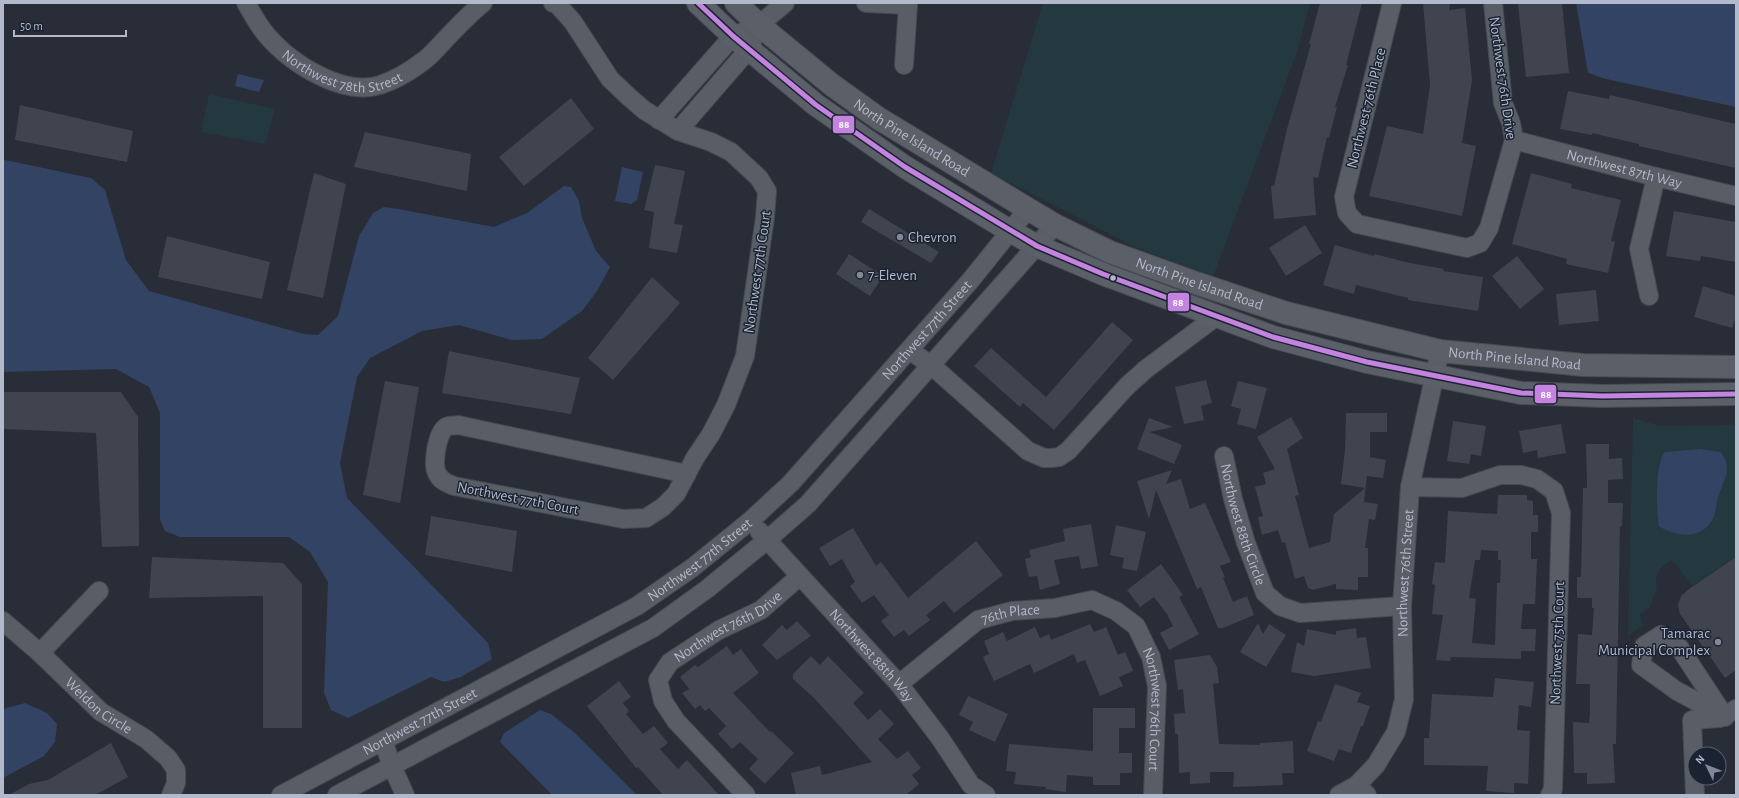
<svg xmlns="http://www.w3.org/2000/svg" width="1739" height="798" font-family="'Alegreya Sans',sans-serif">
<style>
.green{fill:#24383f}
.water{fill:#334363}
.building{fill:#40444e;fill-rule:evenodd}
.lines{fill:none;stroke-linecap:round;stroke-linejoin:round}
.minor-casing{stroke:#454951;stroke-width:20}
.major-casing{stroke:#454a54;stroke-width:24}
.minor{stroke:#585d66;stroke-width:18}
.major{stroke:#5b5f68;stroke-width:22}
.bus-1-casing{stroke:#1b2333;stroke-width:8}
.bus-1{stroke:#c483df;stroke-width:5}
.poi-dot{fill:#818897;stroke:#1b2333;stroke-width:1.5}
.bus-dot{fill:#b1b9ca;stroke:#1b2333;stroke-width:1.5}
.labels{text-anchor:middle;stroke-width:3;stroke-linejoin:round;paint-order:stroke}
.street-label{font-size:15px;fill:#b1b9ca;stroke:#1b2333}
.poi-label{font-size:15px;fill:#b1b9ca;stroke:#1b2333;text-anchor:start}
.line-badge{stroke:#1b2333;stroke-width:1.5}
.badge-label{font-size:11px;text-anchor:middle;font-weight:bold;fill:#fff}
</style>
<rect width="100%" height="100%" fill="#282d38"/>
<path class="green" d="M1043,3H1310L1298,49L1213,277L1133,246L991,173Z
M209,94L275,109L265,144L201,132Z
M1633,418L1660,426L1732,425L1736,426V557L1692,586L1672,560C1658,567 1654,576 1657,591L1653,597L1650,608L1640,614L1642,626L1628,636Z"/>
<path class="water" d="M1576,3H1736V107L1606,79L1588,73Z
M238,74L264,80L259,92L235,86Z
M3,158L5,160L91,178L105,190L126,260L149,291L304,334L318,335L338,316L359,236L373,213L384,207L398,209L494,227L527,213L564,186L571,187L579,201L582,218L596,251L610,267L597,291L582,311L542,339L512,340L459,325L422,331L370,358L357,377L340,463L347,498L488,643L492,659L461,677L444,682L431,677L348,718L331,710L324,693L328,582L310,552L289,537H180L165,531L160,519V413L149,387L116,369L3,372Z
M622,167L643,172L637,200L631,204L615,201Z
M1700,449L1721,452C1733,470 1724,477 1719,495C1716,502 1716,510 1714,516C1705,540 1676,538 1659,526C1656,511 1655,463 1665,452Z
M25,703L47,713L57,724L55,742L44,756L3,778V709Z
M540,710L551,714L576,734L637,795H552L500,742L504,733Z"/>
<path class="building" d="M1320,3H1362L1346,65H1348L1335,107H1337L1329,138L1327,137L1318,178L1313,177L1316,215L1274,219L1271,186H1274L1287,129L1311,44H1309Z
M1423,3H1450L1449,10L1465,8L1472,80L1462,143L1476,146L1462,216L1369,196L1387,126L1423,134L1430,85Z
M1527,3H1562L1569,73L1526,77L1518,4Z
M1568,91L1609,99L1610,95L1736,124V168L1639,146V144L1592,133V135L1560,129Z
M571,98L594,129L524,186L499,157Z
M20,105L133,131L127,162L15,140Z
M365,132L471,154L467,191L354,167Z
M655,165L685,171L674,224L683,225L677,253L649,248L654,212L644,210Z
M314,173L346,184L323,298L287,290Z
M1531,173L1572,184L1571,188L1621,200L1611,241L1615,242L1608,273L1566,264L1567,259L1512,244Z
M869,209L939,252L931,263L861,222Z
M1674,211L1736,222V262L1701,256L1700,261L1666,256Z
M1305,225L1322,253L1286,276L1269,248Z
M167,236L270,262L262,299L158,277Z
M1335,245L1374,256V254L1410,263L1444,269L1443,271L1483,277L1478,311L1408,300V298L1356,285L1354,294L1323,285Z
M849,254L883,276L870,296L836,274Z
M1517,256L1544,289L1520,309L1492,276Z
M652,277L680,303L613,380L588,358Z
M1703,286L1736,296V316L1732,328L1694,317Z
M1596,290L1599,321L1559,325L1556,294Z
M1112,322L1133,340L1054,430L1023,403L1020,407L974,366L991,348L1046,397Z
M449,351L580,378L571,414L442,393Z
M1206,380L1212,403L1201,406L1204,420L1184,424L1175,387Z
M385,381L419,387L400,503L363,495Z
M1238,381L1267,388L1256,429L1237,424L1241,409L1231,406Z
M3,392H121L138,417L139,546L102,547L96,433L3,429Z
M1346,413H1387V432H1370V457L1386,460L1383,478L1367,476L1364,502L1378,504L1375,520L1369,519L1365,548H1368V577H1358V590L1336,589V584L1313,590L1308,588L1304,576L1295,579L1285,542L1282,543L1278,530L1262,535L1258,517L1263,516L1255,487L1266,484L1263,473L1275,469L1257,437L1291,417L1303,438L1287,449L1299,495L1295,496L1309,548L1330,542L1334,514L1365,488L1341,484L1345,450Z
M1149,418L1173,427L1150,432L1182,445L1174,464L1137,449Z
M1453,421L1486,426L1481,456L1471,454L1469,464L1447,461Z
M1561,424L1566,453L1538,458L1537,450L1523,453L1519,431Z
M1586,444H1609V459L1622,458L1623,479L1608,480V503H1623L1622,526H1620L1616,744H1613L1615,783L1587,784V773H1574L1573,722L1589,723L1590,713V684H1576L1578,634L1592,635L1594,608H1592V598H1577V577H1581L1583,488H1587Z
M1172,470L1166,484L1181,479L1190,509L1205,503L1231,562L1220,566L1225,577L1223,578L1233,602L1247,596L1254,615L1223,628H1218L1201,587L1197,589L1156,490L1149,519L1137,481Z
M1498,495H1527V500L1533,501V515H1538V532H1531V559H1537L1535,604H1523L1521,629H1536L1535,651H1521V659L1451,657L1450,661L1436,660L1443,615L1432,614L1435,585L1432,584L1435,562L1445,563L1448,511L1497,514ZM1481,550L1498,551V560H1501L1500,583H1497L1495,645L1472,643L1476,599L1469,598L1475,560H1480Z
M431,516L517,531L512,572L425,555Z
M1091,524L1098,566L1081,569L1079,556L1054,560L1060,584L1040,590L1037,576L1029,577L1025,559L1031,557L1029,550L1065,541L1063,529Z
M1116,525L1146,532L1137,571L1122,568L1124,558L1110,555Z
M853,528L876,566L881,562L908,598L976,541L1003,575L954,613L944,601L926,615L930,620L909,636L904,630L894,637L881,621L889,615L874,595L862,603L850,586L855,582L842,559L830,566L819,548Z
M152,557L283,563L302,584V728H263V596L149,598Z
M1736,557V670L1725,678L1680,614L1678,605L1681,596L1689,589Z
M1161,564L1183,595L1179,597L1199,634L1169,650L1160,633L1173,626L1167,614L1154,597L1140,607L1127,590Z
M797,621L811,636L777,660L762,645L782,625L787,630Z
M1258,623L1263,634L1269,624L1286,635L1266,667L1240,652Z
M1090,624L1094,632L1106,627L1118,655L1125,652L1133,670V671L1119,677L1123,686L1100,696L1085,660L1077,663L1074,654L1034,673L1030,664L994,681L983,657L989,654L984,641L1003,632L1007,641L1035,627L1040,638L1049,634L1051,640Z
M1356,628L1357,638L1366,637L1371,668L1314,676L1291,672L1297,642L1304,646L1307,629L1336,635V631Z
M727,646L733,655L741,649L759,673L733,693L770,732L771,731L794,753L765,784L749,769L758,759L740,742L732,749L718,734L726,726L709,708L705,711L700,705L695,709L682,693L689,689L680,677L695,665L698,667Z
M1210,655L1217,667L1219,683L1213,684L1219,744L1260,745V743L1293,741L1294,773H1282L1283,785L1233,787L1234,772H1210V783L1190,784V772L1179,773L1178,734H1175L1174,714L1185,713L1183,689L1178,690L1174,660Z
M811,656L820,665L828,656L864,693L853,703L868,720L880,709L894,724L878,739L897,759L908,751L921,768L912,775L919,784L906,795H796L791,773L820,766L822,775L872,762L814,698L793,679V674Z
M1495,678L1534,682L1531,707L1519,705L1517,730L1530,731L1528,784L1514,783V793L1486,791L1488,766L1424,765V738H1429L1432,694L1493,697Z
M619,681L631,697L623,703L629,711L626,714L643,734L654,726L668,743L660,749L678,769L687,760L719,795H663L638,767L636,768L587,706Z
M1335,684L1361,693L1357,702L1370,706L1363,726H1361L1351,753L1339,749L1334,761L1307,751L1318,721L1321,722Z
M968,696L1008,714L995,742L969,730L973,722L959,715Z
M1093,708H1135V728H1119V753H1132V773H1120V785H1093V777L1067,775L1066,792L1045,789L1046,787L1014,784L1016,772L1006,771L1009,744L1093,751Z
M111,743L128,777L95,795H9L29,784L48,780Z"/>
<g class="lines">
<defs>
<g id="minor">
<path id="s1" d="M246,3C251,12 256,21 262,29C284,60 341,97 380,85C395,80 409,72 422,62C430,57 436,49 442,43C455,29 468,15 483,3"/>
<path d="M553,3L557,4L573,22L610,79L629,97L644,110L678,131L711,142L731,152L759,178L767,191L765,217L745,356L726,405L711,434L695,458L676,494L663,507L646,518L623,519L454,486C447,483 440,481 437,473C432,464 437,433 446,427C449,425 455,426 458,425L687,474"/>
<path d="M866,3L908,5V3"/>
<path d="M1392,3L1344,197L1347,213L1357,224L1467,248L1480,243L1489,228L1514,140L1511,123L1503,103L1493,3"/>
<path d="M904,65L908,5"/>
<path d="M659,120L733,36L759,25L785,3"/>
<path d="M678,131L749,49L754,37"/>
<path id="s2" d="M1514,140L1656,177L1736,196"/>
<path d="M1649,296L1639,249L1656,177"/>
<path d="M909,350L931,365L1028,451L1044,458H1052L1059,457L1068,451L1127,386L1146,369L1217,316"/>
<path id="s3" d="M1224,456L1233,499L1246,543L1265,593L1280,606L1300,613L1402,606"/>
<path d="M1410,487L1462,488L1500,475H1521L1537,479L1554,491L1561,513L1553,789L1550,795"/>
<path id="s4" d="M759,531L899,684L940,738L971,785L986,795"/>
<path id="s5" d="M3,621L40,653L101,712L146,739L168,758L176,770V783L171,795"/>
<path d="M1661,635L1679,647L1725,717L1677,691L1641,665L1644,646Z"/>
<path d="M40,653L99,591"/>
<path id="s6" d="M899,684L978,620L1012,611L1055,608L1092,600L1116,611L1136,626L1151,657L1157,686L1153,795"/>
<path d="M383,741L392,766L405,795"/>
<path id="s7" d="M1357,785L1376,765L1396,732L1404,699L1402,606L1410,487L1440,351"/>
<path id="s8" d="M281,795L637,606L692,568L750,521L791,483L970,281L1028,209"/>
<path d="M337,795L653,628L707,589L767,540L808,504L1055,225"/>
<path id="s9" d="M746,795L676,721L663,701L658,680L670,662L719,630L761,610L800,576"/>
<path d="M1339,795L1357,785L1367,795"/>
<path d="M1695,795L1692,720L1720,718L1736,709"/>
</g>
<g id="major">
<path d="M698,3L733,36L816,105L905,167L1010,231L1037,246L1103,274L1273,337L1367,362L1521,393L1602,396L1736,394"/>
<path id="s10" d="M736,3L759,25L832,85L878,118L1028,209L1055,225L1110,252L1196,283L1286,313L1440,351L1583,365L1736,367"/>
</g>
</defs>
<use href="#minor" class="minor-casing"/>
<use href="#major" class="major-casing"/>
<use href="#minor" class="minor"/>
<use href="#major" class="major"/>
<defs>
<path id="bus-1" d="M698,3L733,36L816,105L905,167L1037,246L1103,274L1273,337L1367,362L1521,393L1602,396L1736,394"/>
</defs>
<use href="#bus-1" class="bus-1-casing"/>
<use href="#bus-1" class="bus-1"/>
</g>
<g class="poi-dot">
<circle cx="900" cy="237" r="4"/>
<circle cx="860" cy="275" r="4"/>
<circle cx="1718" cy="642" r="4"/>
</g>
<circle class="bus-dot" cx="1113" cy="278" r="3.5"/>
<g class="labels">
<g class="street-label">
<text dy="5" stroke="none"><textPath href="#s1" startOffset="127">Northwest 78th Street</textPath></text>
<text transform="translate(1503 78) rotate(82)" y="5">Northwest 76th Drive</text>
<text transform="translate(1366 108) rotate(-76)" y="5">Northwest 76th Place</text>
<text dy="5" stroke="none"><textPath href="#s10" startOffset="222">North Pine Island Road</textPath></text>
<text dy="5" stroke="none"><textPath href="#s2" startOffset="114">Northwest 87th Way</textPath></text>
<text transform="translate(757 272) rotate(-82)" y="5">Northwest 77th Court</text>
<text dy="5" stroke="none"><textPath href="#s10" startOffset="546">North Pine Island Road</textPath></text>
<text dy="5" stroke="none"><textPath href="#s8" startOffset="805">Northwest 77th Street</textPath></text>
<text dy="5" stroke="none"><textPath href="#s10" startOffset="871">North Pine Island Road</textPath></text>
<text transform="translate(518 498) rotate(11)" y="5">Northwest 77th Court</text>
<text dy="5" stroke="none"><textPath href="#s3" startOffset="71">Northwest 88th Circle</textPath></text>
<text dy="5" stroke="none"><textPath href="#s8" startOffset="481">Northwest 77th Street</textPath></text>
<text dy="5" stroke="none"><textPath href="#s7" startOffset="226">Northwest 76th Street</textPath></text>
<text dy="5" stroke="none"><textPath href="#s6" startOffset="135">76th Place</textPath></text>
<text dy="5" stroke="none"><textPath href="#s9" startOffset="237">Northwest 76th Drive</textPath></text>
<text transform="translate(1557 643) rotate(-88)" y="5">Northwest 75th Court</text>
<text dy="5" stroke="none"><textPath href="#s4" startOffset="168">Northwest 88th Way</textPath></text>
<text dy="5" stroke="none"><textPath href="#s5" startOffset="128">Weldon Circle</textPath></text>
<text dy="5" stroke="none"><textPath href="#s6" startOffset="356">Northwest 76th Court</textPath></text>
<text dy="5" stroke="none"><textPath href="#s8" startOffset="157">Northwest 77th Street</textPath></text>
</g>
<g class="poi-label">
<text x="908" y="242">Chevron</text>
<text x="868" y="280">7-Eleven</text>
<text x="1710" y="638" text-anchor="end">Tamarac<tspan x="1710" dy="17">Municipal Complex</tspan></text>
</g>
</g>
<g class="line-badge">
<rect x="832" y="115" width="23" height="19" rx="4" fill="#c483df"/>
<rect x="1167" y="292" width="23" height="20" rx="4" fill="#c483df"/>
<rect x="1534" y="384" width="23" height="20" rx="4" fill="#c483df"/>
</g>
<g class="badge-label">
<text x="844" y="128">88</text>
<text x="1178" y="306">88</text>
<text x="1546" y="398">88</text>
</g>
<rect width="1739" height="798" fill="none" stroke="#b1b9ca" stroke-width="8"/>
<g transform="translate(1707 766) rotate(313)"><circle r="19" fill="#1b2333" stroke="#575f6f"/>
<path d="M0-3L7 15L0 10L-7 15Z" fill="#818897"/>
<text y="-6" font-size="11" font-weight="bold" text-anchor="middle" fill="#b1b9ca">N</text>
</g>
<path d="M14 30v6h112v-6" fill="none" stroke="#b1b9ca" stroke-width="2"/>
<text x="20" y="30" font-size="12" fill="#b1b9ca" stroke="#1b2333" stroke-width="3" paint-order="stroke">50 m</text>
</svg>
